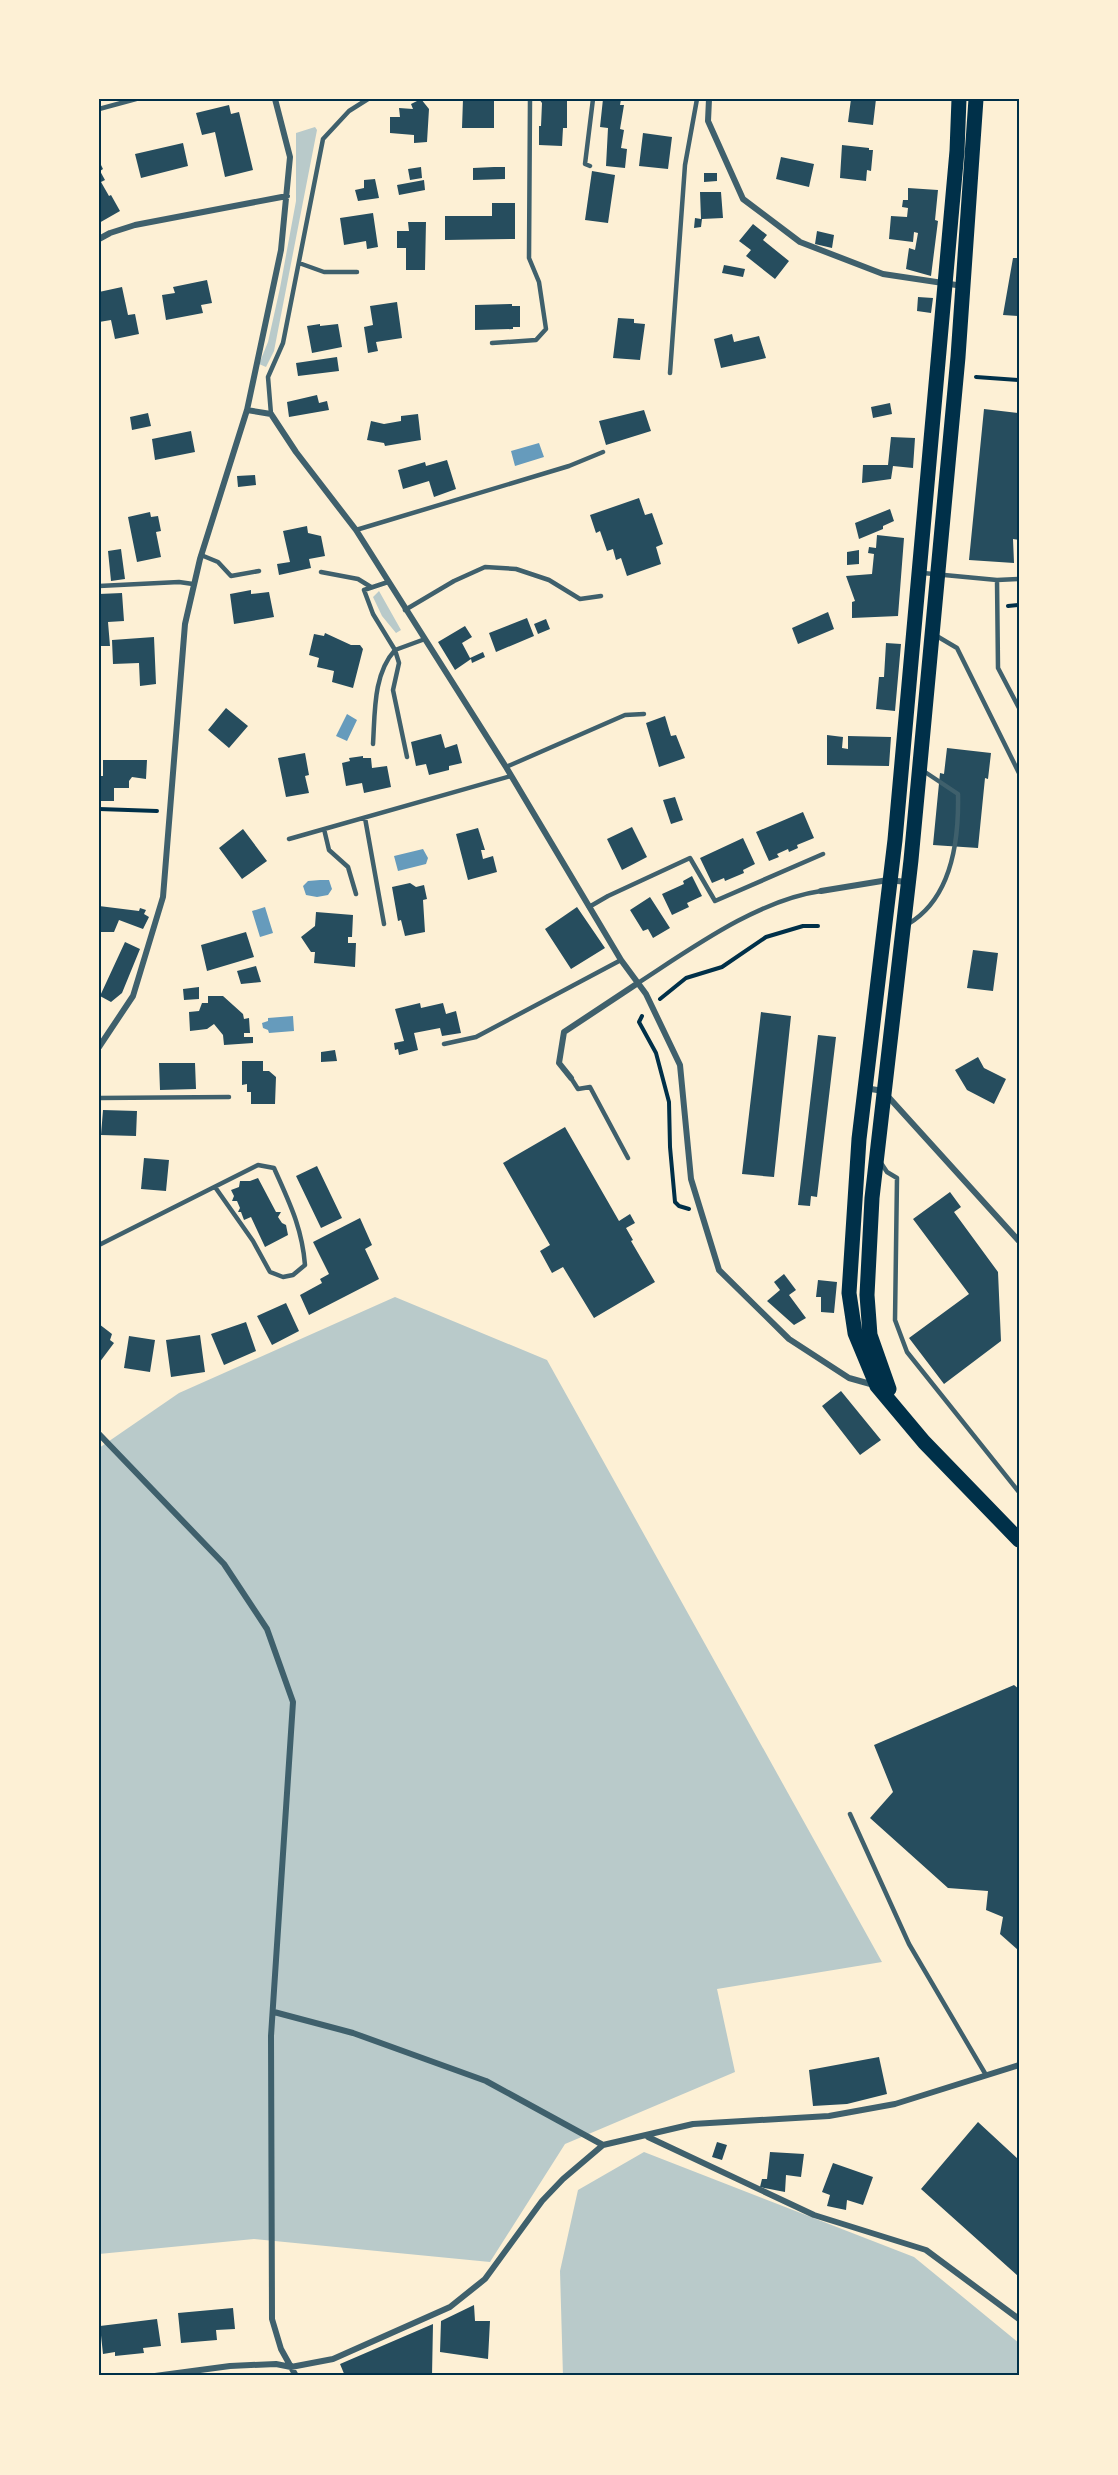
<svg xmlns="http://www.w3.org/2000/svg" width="1118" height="2475" font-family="'Titillium Web',sans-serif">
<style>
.green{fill:#b9caca}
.water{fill:#669bbc}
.building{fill:#264d5e}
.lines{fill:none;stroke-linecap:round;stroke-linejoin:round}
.path{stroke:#003049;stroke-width:4}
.service{stroke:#3f606c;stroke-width:4.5}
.minor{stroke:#3f606c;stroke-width:6}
.primary{stroke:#003049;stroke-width:15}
.neatline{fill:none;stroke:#003049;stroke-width:2}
</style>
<rect width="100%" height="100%" fill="#fdf0d5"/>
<path class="green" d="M315,127L317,130L274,351L266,367L259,364L268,342L280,288L296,201V133Z
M379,591L401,630L396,633L382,616L373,597Z
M395,1297L547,1360L882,1962L717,1989L735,2072L565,2144L490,2262L254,2239L99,2254V1448L179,1393Z
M644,2152L914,2257L1019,2343V2376H563L560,2271L578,2190Z"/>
<path class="water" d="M539,443L544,457L515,466L511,451Z
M347,714L357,720L347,741L336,736Z
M423,849L428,858L426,864L398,871L394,856Z
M320,880H329L332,889L328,895L317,897L306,895L303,886L308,881Z
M265,907L273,933L260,937L252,911Z
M293,1016L294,1031L269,1033L268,1030L263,1028L262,1023L268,1021V1018Z"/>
<path class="building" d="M421,99L429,109L427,142L414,143V135L390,133V117H400L399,108L413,109L411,104Z
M463,99H494V128H462Z
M539,99H567V128H563L562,146L539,145V126H541L542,103Z
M603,99H621L620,105H624L620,129L624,130L621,148L627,149L625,168L606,166L608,128L600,127Z
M851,99H876L873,125L848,122Z
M229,105L231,114L239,112L253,170L225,177L215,132L202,135L196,113Z
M643,133L672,137L668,169L639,166Z
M183,143L188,166L141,178L135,154Z
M842,145L869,148V150H873L871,171L867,170L866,181L840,178Z
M781,157L814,164L809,187L776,179Z
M99,161L103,169L100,171L105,180L101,182L109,196L111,195L120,211L99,223Z
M421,167L422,178L410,180L408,169Z
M494,167H505V179L473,180V168Z
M592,171L615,175L608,223L585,220Z
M704,173H717V181L704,182Z
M375,179L379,198L358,201L355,190L364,188V180Z
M424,180L425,190L399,195L397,185Z
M908,188L938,190L935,220L938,221L931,276L906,269L909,248L915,250L918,233L914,232L913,242L889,239L891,216L907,217L908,208L902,207L903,200H908Z
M700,192H721L723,218L702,219L701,227L694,228L695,218L701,219Z
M492,203H515V239L445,240V216H492Z
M373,213L378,247L367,249L366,241L344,245L340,218Z
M408,222H426L425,270H406V248H397V231H409Z
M753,224L767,235L763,240L789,261L775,279L746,256L751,250L739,241Z
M817,231L834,235L832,248L815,244Z
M1013,258H1019V316L1003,315Z
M724,265L745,269L743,277L722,273Z
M207,280L212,303L201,305L203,313L166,320L162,295L175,293L173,287Z
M122,287L128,315L135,314L139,334L115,339L111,320L99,322V292Z
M918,297L933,298L931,313L917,311Z
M397,302L402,338L376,342L378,351L368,353L364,327L373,325L370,306Z
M512,304V306H520V327H513V329L475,330V305Z
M618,318L634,319V323L645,324L640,360L613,358Z
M320,324V326L338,324L342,347L312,353L307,326Z
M732,334L734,342L759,336L766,358L721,368L714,339Z
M337,357L339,371L298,376L296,363Z
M317,395L319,403L327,401L329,410L289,417L287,402Z
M890,403L892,414L873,418L871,407Z
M984,409L1019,413V540L1013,539L1014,563L969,560Z
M644,410L651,431L606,445L599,421Z
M148,413L151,426L132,430L130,417Z
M418,414L421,440L385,446L384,443L367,440L371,421L384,424L401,421V416Z
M191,431L195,452L155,460L152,439Z
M891,437L915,438L913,468L893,466L891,479L862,483L863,465H888Z
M447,460L456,489L434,497L429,481L403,489L398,470L425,462L426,466Z
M255,475L256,485L238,487L237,476Z
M639,498L645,515L652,513L663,544L656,547L661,564L627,576L621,558L616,560L613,549L607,551L600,531L596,533L590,515Z
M890,509L894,521L883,526V529L859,539L855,523Z
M150,512L151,517L158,516L161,531L156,532L161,557L137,562L128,517Z
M307,526L308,533L321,536L325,556L309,559L311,568L279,575L277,564L290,562L283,531Z
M877,535L904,538L898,616L852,618V602L855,601L846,576L872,574L874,554L868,553L869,547L876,548Z
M121,549L125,579L111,581L108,551Z
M859,550V564L847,565V552Z
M251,590V594L269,592L274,617L234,624L230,594Z
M122,593L124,621L108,622L110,646H99V594Z
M828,612L834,629L798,644L792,628Z
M527,618L534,636L496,652L489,633Z
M546,619L550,629L538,634L534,624Z
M465,626L472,637L462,643L470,658L483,652L485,657L472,663L471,659L455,670L438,642Z
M325,633L351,645H360L363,649L353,688L332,682L334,671L317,667L319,658L309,655L314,634L324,636Z
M154,637L156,684L140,686L139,663L113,664L112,640Z
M886,643L901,644L895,711L876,709L879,677H884Z
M226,708L248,726L229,748L208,730Z
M665,716L671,736L676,735L685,758L659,767L646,723Z
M441,734L445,748L457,744L462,763L449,766V770L429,775L426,764L416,766L411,742Z
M827,735L843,737L842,748L848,749V736L891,737L889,766L827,765Z
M947,748L991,753L988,779L985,778L978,848L933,845L940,773L944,774Z
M305,753L309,775L305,776L309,793L286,797L278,758Z
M363,756V758H371L372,768L387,766L391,787L364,793L362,783L346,786L342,763L350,761L349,758Z
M103,760H147L146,779L132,777L129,781V788H114V801H99V776H103Z
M675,797L683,820L671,824L663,800Z
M803,812L814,838L797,845L798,848L789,852L788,849L777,854L779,857L769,861L756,832Z
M632,827L647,857L622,870L607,839Z
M478,828L485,850H481L483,859L493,856L497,872L468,880L456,834Z
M243,829L267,861L242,879L219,848Z
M743,838L755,864L743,870L744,873L725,881L724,878L712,883L700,858Z
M692,876L702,896L687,903L689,907L672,915L662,894L684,884L683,881Z
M410,883L416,887L424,885L427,899L423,900L425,932L405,936L401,920L398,921L392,887Z
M650,897L670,928L653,938L648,929L643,931L630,910Z
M99,906L139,911L140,908L146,910L144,914L149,917L143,929L119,920L114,932H99Z
M577,907L605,948L571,969L545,929Z
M316,912L353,915L352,937H348V943H356L355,967L314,963L315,952H311L301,937L315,926Z
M246,932L254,957L207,971L201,945Z
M125,942L140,949L122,993L111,1002L100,996Z
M973,950L998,953L993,991L967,988Z
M256,966L261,982L241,984L237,971Z
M199,987V999L184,1000L183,989Z
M208,996H223L243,1014L244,1019L249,1018L250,1033H244V1037H253V1043L224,1045L223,1035L214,1024L207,1029L190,1031L189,1012L199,1011L202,1003H208Z
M420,1003L421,1008L443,1003L446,1014L456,1011L461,1033L442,1036L440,1028L414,1033L418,1050L399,1055L398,1049L395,1050L394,1043L404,1041L395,1009Z
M761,1012L791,1016L774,1177L742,1174Z
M818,1035L836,1037L817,1197L811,1196L810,1206L798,1205Z
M335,1050L337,1061L321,1062V1052Z
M978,1057L984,1068L1006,1079L994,1104L967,1090L955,1070Z
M242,1061H263V1071H269L276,1077L275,1104H251V1092H247V1084L242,1085Z
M159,1063H195L196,1089L160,1090Z
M103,1110L137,1111L136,1136L101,1135Z
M565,1127L619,1221L630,1214L635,1223L626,1228L633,1240L631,1241L655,1282L594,1318L563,1267L552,1273L540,1251L550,1245L503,1163Z
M144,1158L169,1160L166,1191L141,1189Z
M317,1166L342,1218L321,1228L296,1176Z
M258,1178L276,1212H281L278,1217L282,1223L286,1225L288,1235L265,1247L251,1217L244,1220L241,1212H238L240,1208L237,1201H232L234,1196L231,1190L239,1187L240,1181H250Z
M950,1192L961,1207L954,1212L998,1272L1001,1341L944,1384L909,1338L969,1294L913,1219Z
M360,1218L372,1245L365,1249L379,1279L309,1315L300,1295L322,1283L320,1279L329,1274L313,1242Z
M784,1274L796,1290L789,1295L806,1318L794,1325L767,1301L780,1290L774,1282Z
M818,1280L837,1282L834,1313L821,1312V1297H816Z
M286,1303L299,1331L272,1345L257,1316Z
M246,1322L256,1351L224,1365L211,1334Z
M99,1324L112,1334L110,1340L114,1343L99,1363Z
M200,1335L205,1372L171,1377L166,1340Z
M129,1336L155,1340L150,1372L124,1368Z
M841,1391L881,1440L860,1455L822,1406Z
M1014,1685L1019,1689V1951L1000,1934L1003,1917L986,1910L988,1891L948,1888L870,1818L893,1792L874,1745Z
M879,2057L887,2094L847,2104L813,2106L809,2070Z
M978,2122L1019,2160V2277L921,2189Z
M717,2142L727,2145L722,2160L712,2157Z
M770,2152L804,2154L801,2177L786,2175L785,2192L760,2187L762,2179H767Z
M833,2163L873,2177L863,2205L847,2200L846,2210L827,2206L830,2195L822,2192Z
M474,2305L475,2321H490L488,2359L440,2352L441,2321Z
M233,2308L235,2329L216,2330L217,2340L181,2343L178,2313Z
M157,2319L161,2346L143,2348L144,2353L115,2356V2352L103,2354L100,2326Z
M433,2324L432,2376H345L340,2364Z"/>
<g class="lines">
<path class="path" d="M976,377L1019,380
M1008,606L1019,605
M99,809L157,811
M660,999L686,978L722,967L766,937L803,926H818
M642,1016L639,1022L656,1053L669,1102L670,1147L675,1202L679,1206L689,1209"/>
<path class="service" d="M99,109L136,99
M590,166L585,164L593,99
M299,263L324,272H357
M492,343L536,340L546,329L539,282L529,258L530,99
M670,373L685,165L697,99
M271,414L268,377L283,343L323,139L349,111L368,99
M356,530L569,466L603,452
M201,555L218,562L231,576L259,571
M321,572L358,579L371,587
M923,573L997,580L1019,579
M997,580L998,668L1019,708
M388,582L364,590L373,614L395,650L425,639
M99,586L179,582L193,584
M405,610L454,581L485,567L516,569L549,580L580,599L601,596
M935,635L957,648L1019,773
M373,744C375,713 373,674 395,650L399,663L393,690L407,757
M506,767L625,715L644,714
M365,818L384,924
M324,829L329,850L348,867L356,894
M289,839L511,776
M589,907L608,896L690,858L715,901L823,854
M908,924C952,898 959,839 958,794L922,770
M638,983C692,948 758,900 821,891
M444,1044L476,1037L621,960
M571,1078L578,1089L590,1087L628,1158
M99,1098L229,1097
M881,1163L887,1172L897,1178L895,1320L907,1352L1019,1492
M99,1245L258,1165L274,1168C289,1202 302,1227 305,1265L293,1275L283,1277L270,1272L253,1241L215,1187
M850,1814L909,1944L986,2075"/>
<path class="minor" d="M709,99L708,121L743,199L800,242L883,274L963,286
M99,239L110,233L135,225L287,196
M247,410L271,414L296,452L356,530L506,767L621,960L646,994L680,1065L691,1179L719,1270L789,1339L849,1378L874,1385
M821,891L888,880L907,882
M99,1047L133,996L163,897L185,624L200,559L247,410L281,250L290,157L275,99
M571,1078L559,1063L564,1032L638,983
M865,1088L883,1091L1019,1241
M99,1434L224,1564L267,1629L293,1702L271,2036L272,2319L281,2349L296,2376
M274,2012L353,2033L486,2081L603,2145
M648,2137L814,2215L926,2250L1019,2319
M155,2376L230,2366L276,2364L291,2367L333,2359L450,2307L485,2279L542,2201L563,2179L603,2145L693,2124L829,2116L895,2104L1019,2065"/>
<path class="primary" d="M959,99L957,151L895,840L859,1139L849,1293L855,1333L877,1386L924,1442L1019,1540
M889,1389L870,1335L867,1295L872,1198L911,860L958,357L976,99"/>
</g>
<rect width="1118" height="2475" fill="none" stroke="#fdf0d5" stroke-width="201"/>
<rect x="100" y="100" width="918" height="2274" class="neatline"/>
</svg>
